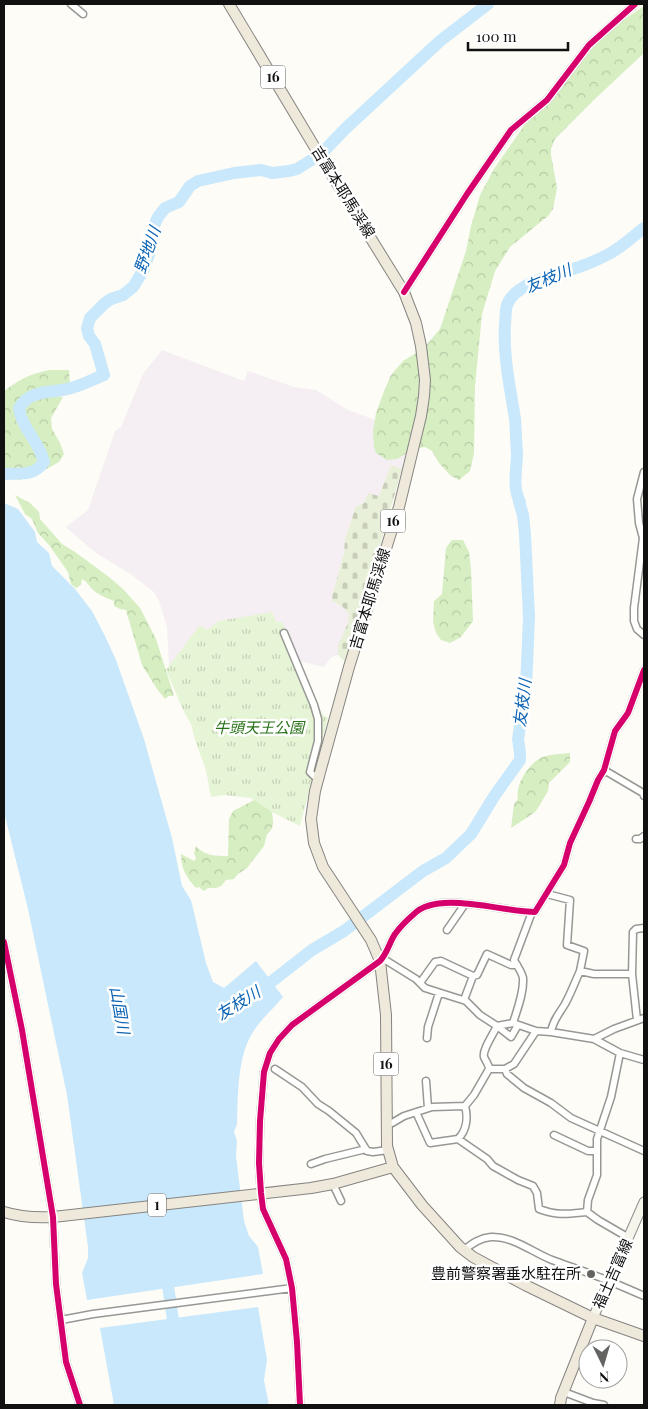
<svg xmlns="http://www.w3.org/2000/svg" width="648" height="1409" font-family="'Playfair Display','Noto Sans JP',serif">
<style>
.industrial{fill:#f5eff3}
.forest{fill:url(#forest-crowns)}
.cemetery{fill:url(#cemetery-stones)}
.park{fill:url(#park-tufts)}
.water{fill:#c9e8fb}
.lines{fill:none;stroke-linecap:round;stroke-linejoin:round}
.river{stroke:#c9e8fb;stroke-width:12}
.street-casing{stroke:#979795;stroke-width:9}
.secondary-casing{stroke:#8e8d8b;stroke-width:11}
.primary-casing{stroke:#858482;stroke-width:12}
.street{stroke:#fffffe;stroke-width:6}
.secondary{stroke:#f6f5eb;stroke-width:9}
.primary{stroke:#eee9da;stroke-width:10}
.cycleway-casing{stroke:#fff;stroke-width:9}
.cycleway{stroke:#d6006c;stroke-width:6}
.poi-dot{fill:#646362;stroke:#fff;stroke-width:2}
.labels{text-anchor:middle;stroke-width:5;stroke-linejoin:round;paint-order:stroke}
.shield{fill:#fff;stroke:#585858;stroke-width:1}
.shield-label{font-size:14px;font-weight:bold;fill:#111}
.street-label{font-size:15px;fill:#111;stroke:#fff}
.park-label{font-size:15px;font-style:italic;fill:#287218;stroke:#fff}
.poi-label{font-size:15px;fill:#111;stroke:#fff;text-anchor:end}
.water-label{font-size:16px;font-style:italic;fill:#0a63b3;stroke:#fff}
</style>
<defs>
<pattern id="forest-crowns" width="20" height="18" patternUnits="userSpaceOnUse" patternTransform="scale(1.25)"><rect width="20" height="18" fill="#d6eec2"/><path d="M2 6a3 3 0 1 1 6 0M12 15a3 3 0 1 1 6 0" fill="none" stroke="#b7cba6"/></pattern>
<pattern id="cemetery-stones" width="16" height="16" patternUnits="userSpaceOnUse" patternTransform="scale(1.25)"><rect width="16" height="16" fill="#e9f0d9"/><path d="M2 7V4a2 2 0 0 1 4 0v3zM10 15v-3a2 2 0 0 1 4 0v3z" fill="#c7cdb9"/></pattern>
<pattern id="park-tufts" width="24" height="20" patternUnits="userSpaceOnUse" patternTransform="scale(1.25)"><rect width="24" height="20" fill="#e6f5d5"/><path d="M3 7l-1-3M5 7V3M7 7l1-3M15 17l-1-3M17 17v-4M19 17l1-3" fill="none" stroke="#c4d1b6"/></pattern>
</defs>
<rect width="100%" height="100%" fill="#fdfcf7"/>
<path class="industrial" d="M162,350L244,381L248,371L294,387L316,390L348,410L387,424L408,441L402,469L391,465L379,496L356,506L345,539L344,553L332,596L336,604L344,608L349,615V623L338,645V655L331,657L324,667L299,661L209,629H205L169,666L167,627L159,601L154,592L132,575L96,553L78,538L66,527L88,510L115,431L121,427L143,374Z"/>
<path class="forest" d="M644,6V53L596,98L555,139L551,149V155L557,188L553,209L548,216L510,247L495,271L482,314L475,386L474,453L470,471L459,480L451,476L439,463L432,451L425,447L413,449L397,459L387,460L376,453L374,447L373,431L376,413L383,394L391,375L403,361L423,349L440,329L466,251L471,226L480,195L494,169L528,120L579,57L609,30Z
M50,370H69L70,385L57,396L63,397L51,418L52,429L60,443L64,454L59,462L34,476L19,480L4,476V391C21,379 29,374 50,370Z
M15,495L30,503L39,512L40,519L62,544L75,552L109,577L123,589L140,608L156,639L174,696H169L165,699L157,689L142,665L126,610L120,609L114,606V601C106,598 97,594 91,588C88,584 87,582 82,579L81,585L76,588L71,584L68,572L49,545L38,533L32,519L25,514Z
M452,540H463L469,552L471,569L473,621L461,637L450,643L441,640L436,633L433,622L434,601L442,594L446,548Z
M570,753V762L549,783L548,791L536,811L528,817L511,828L514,804L518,799C515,786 527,766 539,759C547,754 561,754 570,753Z
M258,798L270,804C272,814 277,827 267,834L264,846L247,868L238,874L234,879L226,880L221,886L216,888H208L204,891L199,887L196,888C186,877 181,868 181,854L194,861L196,859L194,853L196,846C204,856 216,856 228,856L229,819L233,811Z"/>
<path class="cemetery" d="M391,465L402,469L346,663L338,655V645L348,623L349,615L344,608L332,601V596L344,553L345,539L356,506L364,503L368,493L379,496Z"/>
<path class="park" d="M272,612L276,622H282L322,714L328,718L300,826L272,812L251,798L224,795L211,797L206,770L195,740L191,724L184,712L166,670L200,625L205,629H209L219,621Z"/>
<path class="water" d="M4,503L18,509L35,532L37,542L49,553L52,566L75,589L92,611L104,634L116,660L144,739L172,838L182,886L191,900L206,963L213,982L224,988L256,961L283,997C273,1009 261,1019 253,1032C237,1057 238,1096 237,1124L234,1132L237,1141L236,1156L244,1221L249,1236L258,1247L263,1274L87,1300L82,1273L88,1258V1247L67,1095L28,909L4,812Z
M258,1307L267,1360L264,1380L269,1405H114L100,1328Z"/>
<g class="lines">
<path class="river" d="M4,474C21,473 33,477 44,462C39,441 22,429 19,408C31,388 52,394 71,388C83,385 93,379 104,375L95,344L89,336L87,328L90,318L105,303L111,299L123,295L133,287L143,271L152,246L153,228L158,217L165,208L179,202L190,186L198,181L234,173L261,170L272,173L289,171L297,169L321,154L345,129L440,41L488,4
M259,989L271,982L312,950L344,931L423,871L446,858L471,834L495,795L520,760V753L518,739L526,688L529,617L525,534L523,515L519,502H520C512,487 517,469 517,453C516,442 516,430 515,419C510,387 503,356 505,324C506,318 505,311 507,305C515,282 559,274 579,267C589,264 599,259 607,255C621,248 632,237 644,228
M166,1272L175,1334"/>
<defs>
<path id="street" d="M71,4L83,14
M404,292L467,194L511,130L547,100L589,45L635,4
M644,472L637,499L639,523L643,538L634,608V621L637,629L644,635
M284,633L314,705L318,719V741L310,772L318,780
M604,770L643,793L644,796
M636,839H640L644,836
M547,894L570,900L567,945L584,951L580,971
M447,930L465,904
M4,942L22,1030L53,1217L56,1284L66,1362L80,1405
M380,961H387L416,979L425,988L466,1001L480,1015L497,1026L513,1023L536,1031L551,1032L594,1039L620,1053L644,1060
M420,983L435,962L441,961L473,976
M464,1000L473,976L477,975L487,954L511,965H517
M637,1020L632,974L633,932L636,929L644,928
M513,1023C517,1010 524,993 523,978C522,972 517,966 514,960L532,912
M551,1032C553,1020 559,1014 565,1004C571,993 575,982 580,971L594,974H632
M427,1038L428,1027L439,993
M594,1039L614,1029L644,1018
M275,1069L302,1087L318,1104L329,1111L356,1133L367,1151L373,1152L388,1150
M489,1069C489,1064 486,1062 484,1057C482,1050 494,1033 497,1026L511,1037L518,1025
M505,1069L507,1074L524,1088L551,1103L571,1118L644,1151
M426,1081L428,1108
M416,1112L430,1143L458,1139L487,1159L493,1166L518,1180L533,1186L537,1193L539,1209C558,1216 567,1214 587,1212L598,1220L629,1238
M386,1124L392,1123L404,1116L432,1107L465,1106L474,1095L489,1069H505L514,1064L536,1031
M554,1135L588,1151H597
M458,1139C467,1130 468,1117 465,1106
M311,1164L325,1159L366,1149
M333,1184L341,1201
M587,1212L588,1200L597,1175V1139L611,1097L620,1053
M464,1250C473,1243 480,1238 491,1237C513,1236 532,1252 552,1260C571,1267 590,1273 609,1281C621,1286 633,1291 644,1296
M61,1320L93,1314L292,1288
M564,1392L593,1403L594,1405
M593,1403L604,1405
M300,1405L297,1342L292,1288L286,1259L263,1209L261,1193L259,1163L260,1121L264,1072L270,1053L279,1039L292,1025L380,961C388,952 389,943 395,934C400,927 407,920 414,914C438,890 502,912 535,912L564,865L570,843L589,802L598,780L604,770L615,731L628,713L644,670"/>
<path id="secondary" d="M593,1318L644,1202"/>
<path id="primary" d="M229,4L317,151L404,292L416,323L421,346L425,380L424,396L421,416L399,507L349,667L322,765L315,791L311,819L314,843L323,867L371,940L380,961L386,1015L387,1146L393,1167L422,1205L460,1247L473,1257L525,1285L593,1318L644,1336
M4,1212C20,1217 36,1218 53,1217L311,1188L333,1184L393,1167
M560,1405L561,1398L593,1318"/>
</defs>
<use href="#street" class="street-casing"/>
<use href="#secondary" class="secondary-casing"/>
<use href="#primary" class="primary-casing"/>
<use href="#street" class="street"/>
<use href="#secondary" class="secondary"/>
<use href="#primary" class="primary"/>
<defs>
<path id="cycleway" d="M404,292L467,194L511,130L547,100L589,45L635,4
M4,942L22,1030L53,1217L56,1284L66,1362L80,1405
M300,1405L297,1342L292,1288L286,1259L263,1209L261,1193L259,1163L260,1121L264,1072L270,1053L279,1039L292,1025L380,961C388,952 389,943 395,934C400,927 407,920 414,914C438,890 502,912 535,912L564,865L570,843L589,802L598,780L604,770L615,731L628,713L644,670"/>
</defs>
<use href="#cycleway" class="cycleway-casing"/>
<use href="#cycleway" class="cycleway"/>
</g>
<circle class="poi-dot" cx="591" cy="1274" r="5"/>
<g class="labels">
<g class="shield">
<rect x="260.5" y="65.5" width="25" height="23" rx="4"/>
<rect x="380.5" y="509.5" width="25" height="23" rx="4"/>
<rect x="373.5" y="1052.5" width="25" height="23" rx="4"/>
<rect x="148" y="1193.5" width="18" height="23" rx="4"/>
</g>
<g class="shield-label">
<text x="273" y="82">16</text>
<text x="393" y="526">16</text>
<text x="386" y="1069">16</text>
<text x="157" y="1210">1</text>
</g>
<g class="street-label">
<text transform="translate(343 192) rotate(58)" y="5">吉富本耶馬渓線</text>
<text transform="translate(370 599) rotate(-73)" y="5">吉富本耶馬渓線</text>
<text transform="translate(613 1274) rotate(-66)" y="5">福土吉富線</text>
</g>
<g class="park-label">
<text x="259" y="733">牛頭天王公園</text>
</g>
<g class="poi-label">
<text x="581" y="1279">豊前警察署垂水駐在所</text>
</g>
<g class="water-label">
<text transform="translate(147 250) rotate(-70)" y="6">野地川</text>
<text transform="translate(548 278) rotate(-23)" y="6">友枝川</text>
<text transform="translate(522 703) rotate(-83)" y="6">友枝川</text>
<text transform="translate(238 1003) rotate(-32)" y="6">友枝川</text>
<text transform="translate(120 1010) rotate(80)" y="6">山国川</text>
</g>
</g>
<rect width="648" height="1409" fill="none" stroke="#111111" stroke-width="10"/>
<g transform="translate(603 1364) rotate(175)"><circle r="24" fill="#ffffff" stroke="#a0a0a0"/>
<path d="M0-4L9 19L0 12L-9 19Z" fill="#646362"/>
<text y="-8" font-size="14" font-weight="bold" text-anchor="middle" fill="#111111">N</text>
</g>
<path d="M468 42v8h100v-8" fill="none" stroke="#111111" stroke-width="2.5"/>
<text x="476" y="42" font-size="15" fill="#111111" stroke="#ffffff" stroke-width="4" paint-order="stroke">100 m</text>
</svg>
